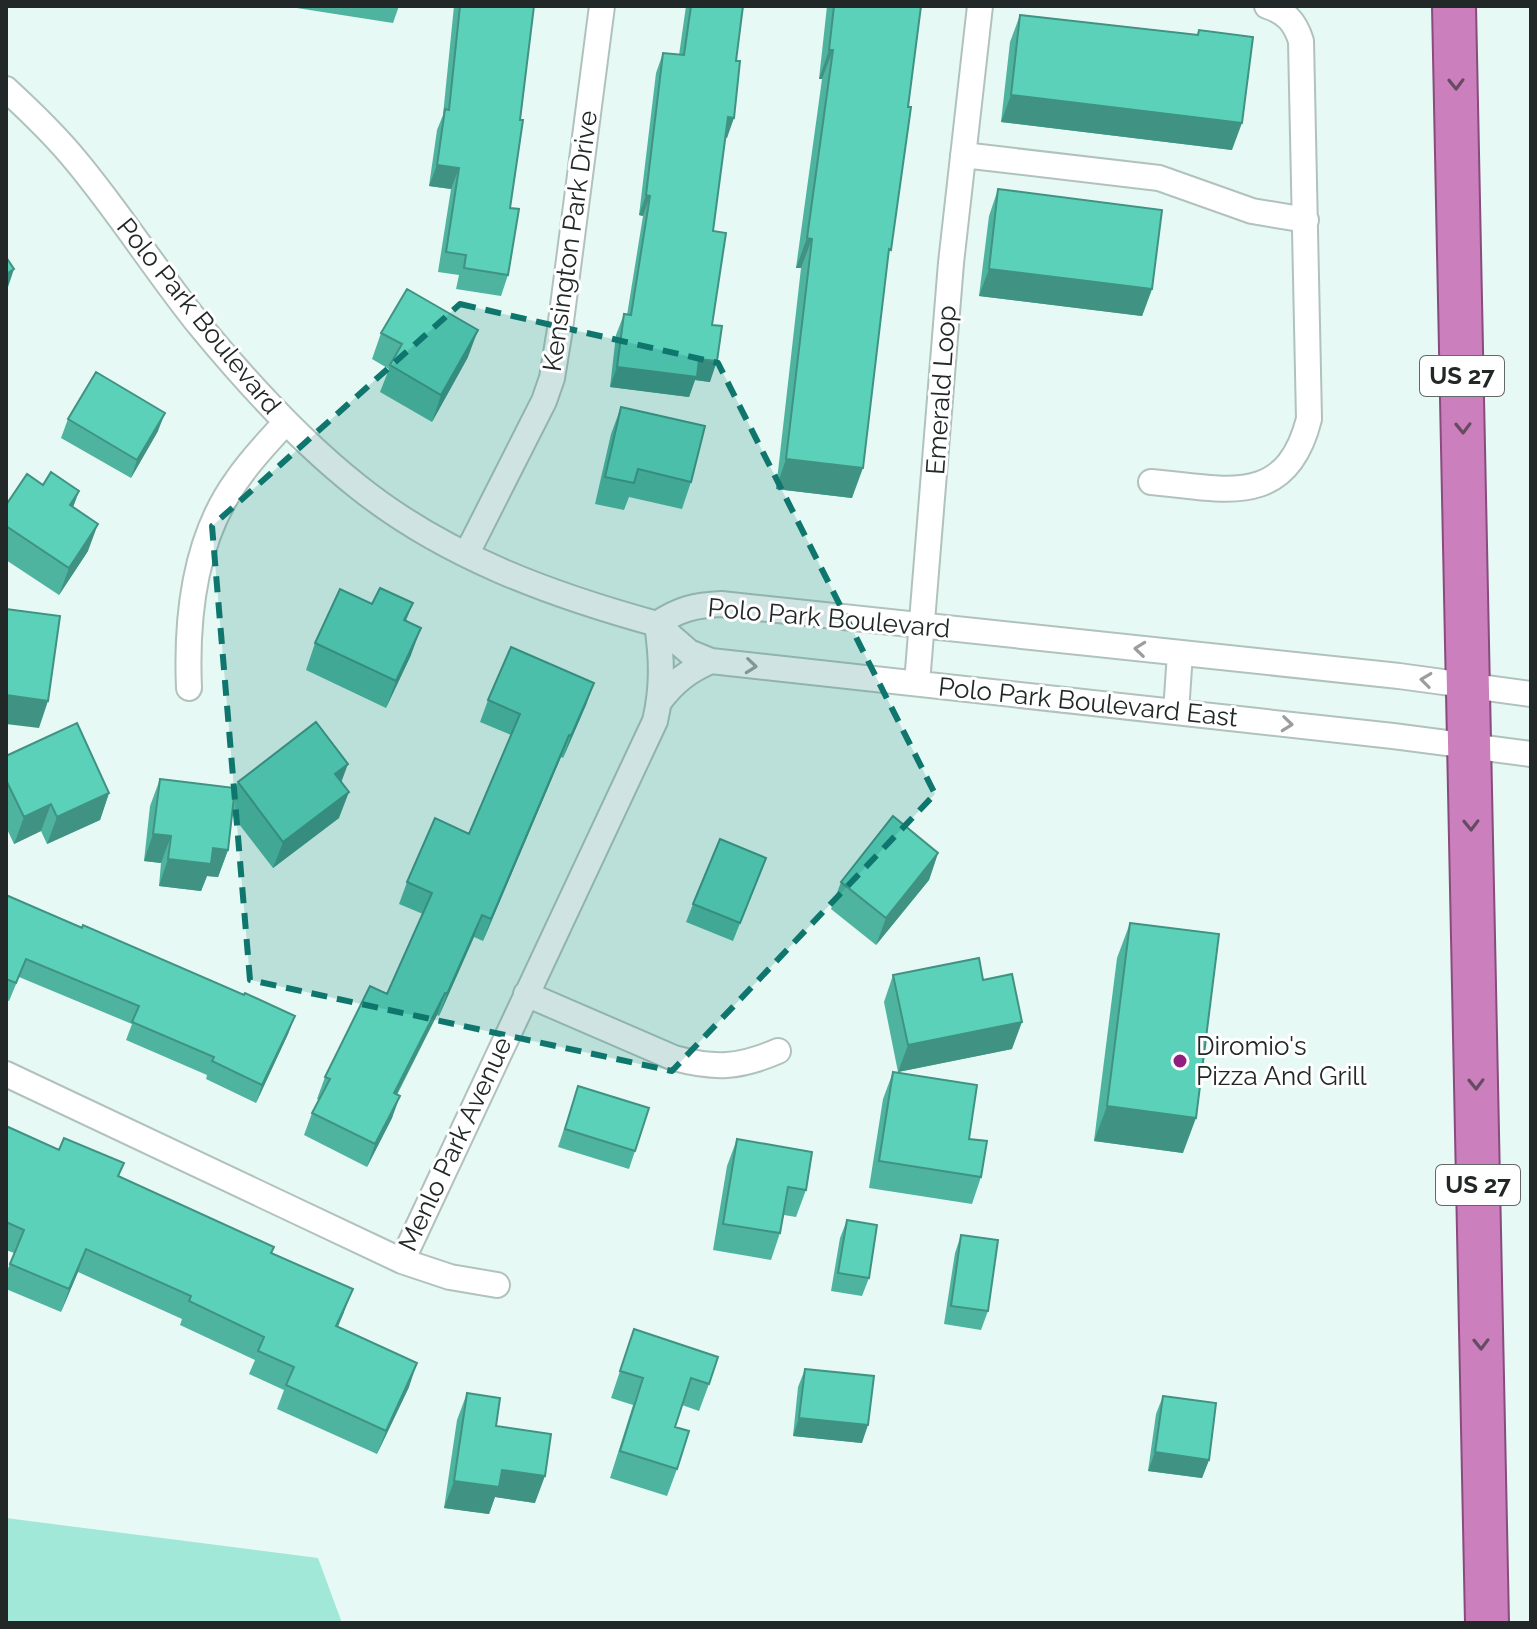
<svg xmlns="http://www.w3.org/2000/svg" width="1537" height="1629" font-family="Raleway,sans-serif">
<style>
.green{fill:#a2e8d8}
.lines{fill:none;stroke-linecap:round;stroke-linejoin:round}
.minor-casing{stroke:#b1c2bd;stroke-width:28}
.trunk-casing{stroke:#874c7d;stroke-width:46}
.minor{stroke:#fff;stroke-width:24}
.trunk{stroke:#cb7fbc;stroke-width:42}
.wall{fill:#4eb4a0}
.shaded-wall{fill:#409282}
.building{fill:#5bd1ba;stroke:#409282;stroke-width:2}
.oneway{stroke:#664b63}
.oneway2{stroke:#9c9e9e}
.marked{fill:#0f766e;fill-opacity:0.2;stroke:#0f766e;stroke-width:6;stroke-dasharray:16 10;stroke-linejoin:round}
.poi-dot{fill:#901f80;stroke:#fff;stroke-width:3}
.labels{text-anchor:middle;stroke-width:6;stroke-linejoin:round;paint-order:stroke}
.shield{fill:#fff;stroke:#646868;stroke-width:2}
.shield-label{font-size:24px;font-weight:bold;fill:#222827}
.street-label{font-size:26px;fill:#222827;stroke:#fff}
.poi-label{font-size:26px;fill:#222827;stroke:#fff;text-anchor:start}
</style>
<rect width="100%" height="100%" fill="#e7f9f4"/>
<path class="green" d="M6,1518L318,1558L342,1623H6Z"/>
<g class="lines">
<defs>
<path id="minor" d="M6,89C31,112 56,136 77,162C121,215 158,274 201,327C248,384 299,440 357,486C444,556 551,595 657,624
M963,155L1159,178L1252,211L1306,220
M1151,482C1223,488 1286,510 1309,419L1301,41C1295,22 1286,12 1267,6
M467,553L544,401L552,378L560,329L602,6
M657,624L689,652L711,661L1393,736L1531,754
M657,624C679,609 696,605 721,604L1399,676L1531,694
M917,683L951,263L980,6
M189,688C186,617 194,539 237,480C251,459 269,441 285,423
M659,702C674,682 688,671 711,661
M1176,712L1180,653
M526,994L674,1058C715,1069 739,1068 778,1051
M6,1074L402,1261L450,1277L497,1285
M402,1261L655,721C663,687 662,658 657,624"/>
<path id="trunk" d="M1454,6L1487,1623"/>
</defs>
<use href="#minor" class="minor-casing"/>
<use href="#trunk" class="trunk-casing"/>
<use href="#minor" class="minor"/>
<use href="#trunk" class="trunk"/>
</g>
<path class="wall" d="M284,6H399L393,23Z
M454,6H534L510,208L508,275L501,296L456,289L459,275L438,272L451,189L429,186L437,130L443,115Z
M686,6H743L727,138H725L713,231L710,382L695,380L689,397L610,387L616,335L624,314L627,315L643,216L639,215L656,73L663,53L679,55Z
M827,6H921L887,260L852,498L776,489L801,268H796L822,79H819Z
M1020,15L1197,35L1199,30L1232,150L1001,122L1010,42Z
M998,189L1152,289L1142,316L979,296L989,216Z
M381,333L468,357L432,422L380,392L389,369L372,359Z
M621,407L691,482L682,509L629,497L624,510L595,504L611,434Z
M68,419L158,431L131,478L61,438Z
M43,485L79,491L73,507L88,551L59,595L6,560V505Z
M413,603L406,621L411,655L386,708L306,670L315,643L372,604Z
M594,683L586,705L563,758L561,757L483,941L474,937L439,1016L437,1015L397,1095L392,1118L367,1167L304,1135L312,1113L319,1100L317,1099L325,1077L387,994L423,914L399,904L407,882L469,834L511,735L480,722L488,700Z
M6,756L109,793L100,820L47,844L41,831L14,844L6,827Z
M160,779L234,791L238,782H341L339,818L273,868L232,815L228,850L218,877L207,876L201,891L159,886L161,863L144,861L150,806Z
M938,853L929,880L876,945L831,909L841,882Z
M766,858L733,941L686,922L693,904Z
M6,895L295,1016L288,1034L256,1103L206,1079L207,1075L126,1040L132,1024L19,977L9,1001L6,1000Z
M1130,923L1183,1153L1094,1141L1117,958Z
M893,975L983,980L1012,1049L898,1072L884,1002Z
M893,1072L981,1177L972,1204L869,1188L883,1099Z
M578,1086L635,1151L629,1169L558,1147Z
M6,1126L119,1176L272,1253L344,1312L338,1327L409,1387L377,1454L277,1409L284,1390L249,1374L255,1360L180,1325L182,1319L78,1272L61,1312L6,1289V1274L14,1253L6,1250Z
M737,1139L806,1190L796,1217L784,1215L780,1233L771,1260L713,1250L727,1166Z
M847,1220L869,1278L862,1296L831,1291L840,1238Z
M961,1235L988,1311L981,1330L944,1324L955,1253Z
M634,1329L709,1384L699,1411L682,1405L675,1427L677,1469L667,1496L610,1478L633,1405L611,1398Z
M805,1369L862,1443L793,1436L798,1387Z
M467,1393L496,1426L535,1503L495,1497L489,1514L444,1508L457,1420Z
M1163,1396L1209,1460L1202,1478L1148,1471L1156,1414Z"/>
<path class="shaded-wall" d="M829,50H833L822,79H819Z
M1011,95L1242,123L1232,150L1001,122Z
M728,117L734,118L727,138L720,137Z
M437,165L459,168L451,189L429,186Z
M646,195L650,196L643,216L639,215Z
M807,238L812,239L801,268H796Z
M14,269L8,287L6,288V274Z
M989,269L1152,289L1142,316L979,296Z
M478,330L468,357L432,422L441,395Z
M699,359L717,361L710,382L695,380L689,397L610,387L617,367Z
M165,413L158,431L131,478L137,460Z
M786,459L863,468L852,498L776,489Z
M79,491L69,518L70,505Z
M98,524L88,551L59,595L69,568Z
M421,628L411,655L386,708L396,681Z
M594,683L586,705L563,758L571,736Z
M6,695L48,701L39,728L6,724Z
M569,735L561,757L483,941L491,919Z
M348,764L338,791L335,774Z
M349,792L339,818L273,868L283,842Z
M109,793L100,820L47,844L57,817Z
M51,804L41,831L14,844L24,817Z
M153,834L171,836L161,863L144,861Z
M213,848L228,850L218,877L207,876L201,891L159,886L168,859Z
M938,853L929,880L876,945L886,918Z
M482,915L474,937L439,1016L447,994Z
M445,993L437,1015L386,1115L394,1093Z
M295,1016L288,1034L256,1103L262,1085Z
M1022,1022L1012,1049L898,1072L908,1045Z
M400,1096L392,1118L367,1167L375,1144Z
M1107,1106L1196,1118L1183,1153L1094,1141Z
M86,1249L78,1272L61,1312L69,1289Z
M353,1289L344,1312L327,1350L336,1326Z
M417,1363L409,1387L377,1454L386,1431Z
M799,1418L868,1425L862,1443L793,1436Z
M1155,1452L1209,1460L1202,1478L1148,1471Z
M502,1470L545,1476L535,1503L495,1497L489,1514L444,1508L454,1481Z"/>
<path class="building" d="M460,6H534L520,120H523L510,208L519,209L508,275L464,268L466,255L446,252L459,168L437,165L445,109L449,110Z
M691,6H743L736,61H740L734,118L728,117L713,231L726,233L712,325L722,326L717,361L699,359L697,377L617,367L624,314L631,315L650,196L646,195L663,53L684,55Z
M834,6H921L908,107H911L891,250L889,249L863,468L786,459L812,239L807,238L833,50H829Z
M1020,15L1198,35L1199,30L1253,37L1242,123L1011,95Z
M998,189L1162,210L1152,289L989,269Z
M6,257L14,269L6,274Z
M407,289L478,330L441,395L390,365L402,344L381,333Z
M96,372L165,413L137,460L68,419Z
M621,407L705,426L691,482L638,469L634,483L605,477Z
M51,472L79,491L70,505L98,524L69,568L6,526V505L27,474L43,485Z
M380,588L413,603L404,620L421,628L396,681L315,643L340,589L372,604Z
M6,609L60,616L48,701L6,695Z
M511,647L594,683L571,736L569,735L491,919L482,915L447,994L445,993L394,1093L400,1096L375,1144L312,1113L330,1079L325,1077L370,986L387,994L432,893L407,882L435,818L469,834L520,714L488,700Z
M316,722L348,764L335,774L349,792L283,842L238,782Z
M77,723L109,793L57,817L51,804L24,817L6,780V756Z
M160,779L235,788L228,850L213,848L211,864L168,859L171,836L153,834Z
M893,816L938,853L886,918L841,882Z
M720,839L766,858L740,923L693,904Z
M6,895L82,928L83,925L244,995L245,993L295,1016L262,1085L212,1061L214,1057L132,1022L139,1006L26,959L16,983L6,979Z
M1130,923L1219,934L1196,1118L1107,1106Z
M979,958L983,980L1012,974L1022,1022L908,1045L893,975Z
M893,1072L977,1085L969,1139L987,1141L981,1177L879,1161Z
M578,1086L649,1108L635,1151L565,1129Z
M6,1126L59,1150L64,1138L124,1163L118,1176L274,1247L271,1253L353,1289L336,1326L417,1363L386,1431L286,1385L294,1367L258,1351L264,1337L189,1301L191,1296L86,1249L69,1289L10,1264L24,1230L6,1222Z
M737,1139L812,1152L806,1190L788,1187L780,1233L723,1224Z
M847,1220L877,1225L869,1278L838,1273Z
M961,1235L998,1240L988,1311L951,1306Z
M634,1329L718,1357L709,1384L691,1378L675,1427L689,1431L677,1469L620,1451L643,1378L620,1371Z
M805,1369L874,1376L868,1425L799,1418Z
M467,1393L500,1398L496,1426L551,1434L545,1476L502,1470L499,1487L454,1481Z
M1163,1396L1216,1403L1209,1460L1155,1452Z"/>
<defs><path id="oneway-chevron" d="M-2-3.5L2.5 0L-2 3.5" fill="none" stroke-width="1.6" stroke-linecap="round" stroke-linejoin="round" transform="scale(2)"/></defs>
<g class="oneway">
<use href="#oneway-chevron" transform="translate(1456 84) rotate(89)"/>
<use href="#oneway-chevron" transform="translate(1463 428) rotate(89)"/>
<use href="#oneway-chevron" transform="translate(1471 825) rotate(89)"/>
<use href="#oneway-chevron" transform="translate(1476 1084) rotate(89)"/>
<use href="#oneway-chevron" transform="translate(1481 1344) rotate(89)"/>
</g>
<g class="oneway2">
<use href="#oneway-chevron" transform="translate(1140 649) rotate(-174)"/>
<use href="#oneway-chevron" transform="translate(751 666) rotate(6)"/>
<use href="#oneway-chevron" transform="translate(1426 680) rotate(-173)"/>
<use href="#oneway-chevron" transform="translate(1287 724) rotate(6)"/>
</g>
<path class="marked" d="M460,304L718,363L935,794L672,1071L250,980L212,526Z"/>
<circle class="poi-dot" cx="1180" cy="1061" r="8"/>
<g class="labels">
<g class="shield">
<rect x="1420" y="356" width="84" height="40" rx="6"/>
<rect x="1436" y="1165" width="84" height="40" rx="6"/>
</g>
<g class="shield-label">
<text x="1462" y="384">US 27</text>
<text x="1478" y="1193">US 27</text>
</g>
<g class="street-label">
<text transform="translate(570 241) rotate(-82)" y="9">Kensington Park Drive</text>
<text transform="translate(199 316) rotate(51)" y="9">Polo Park Boulevard</text>
<text transform="translate(941 390) rotate(-86)" y="9">Emerald Loop</text>
<text transform="translate(829 618) rotate(5)" y="9">Polo Park Boulevard</text>
<text transform="translate(1088 702) rotate(6)" y="9">Polo Park Boulevard East</text>
<text transform="translate(455 1144) rotate(-65)" y="9">Menlo Park Avenue</text>
</g>
<g class="poi-label">
<text x="1196" y="1055">Diromio's<tspan x="1196" dy="30">Pizza And Grill</tspan></text>
</g>
</g>
<rect width="1537" height="1629" fill="none" stroke="#222827" stroke-width="16"/>
</svg>
